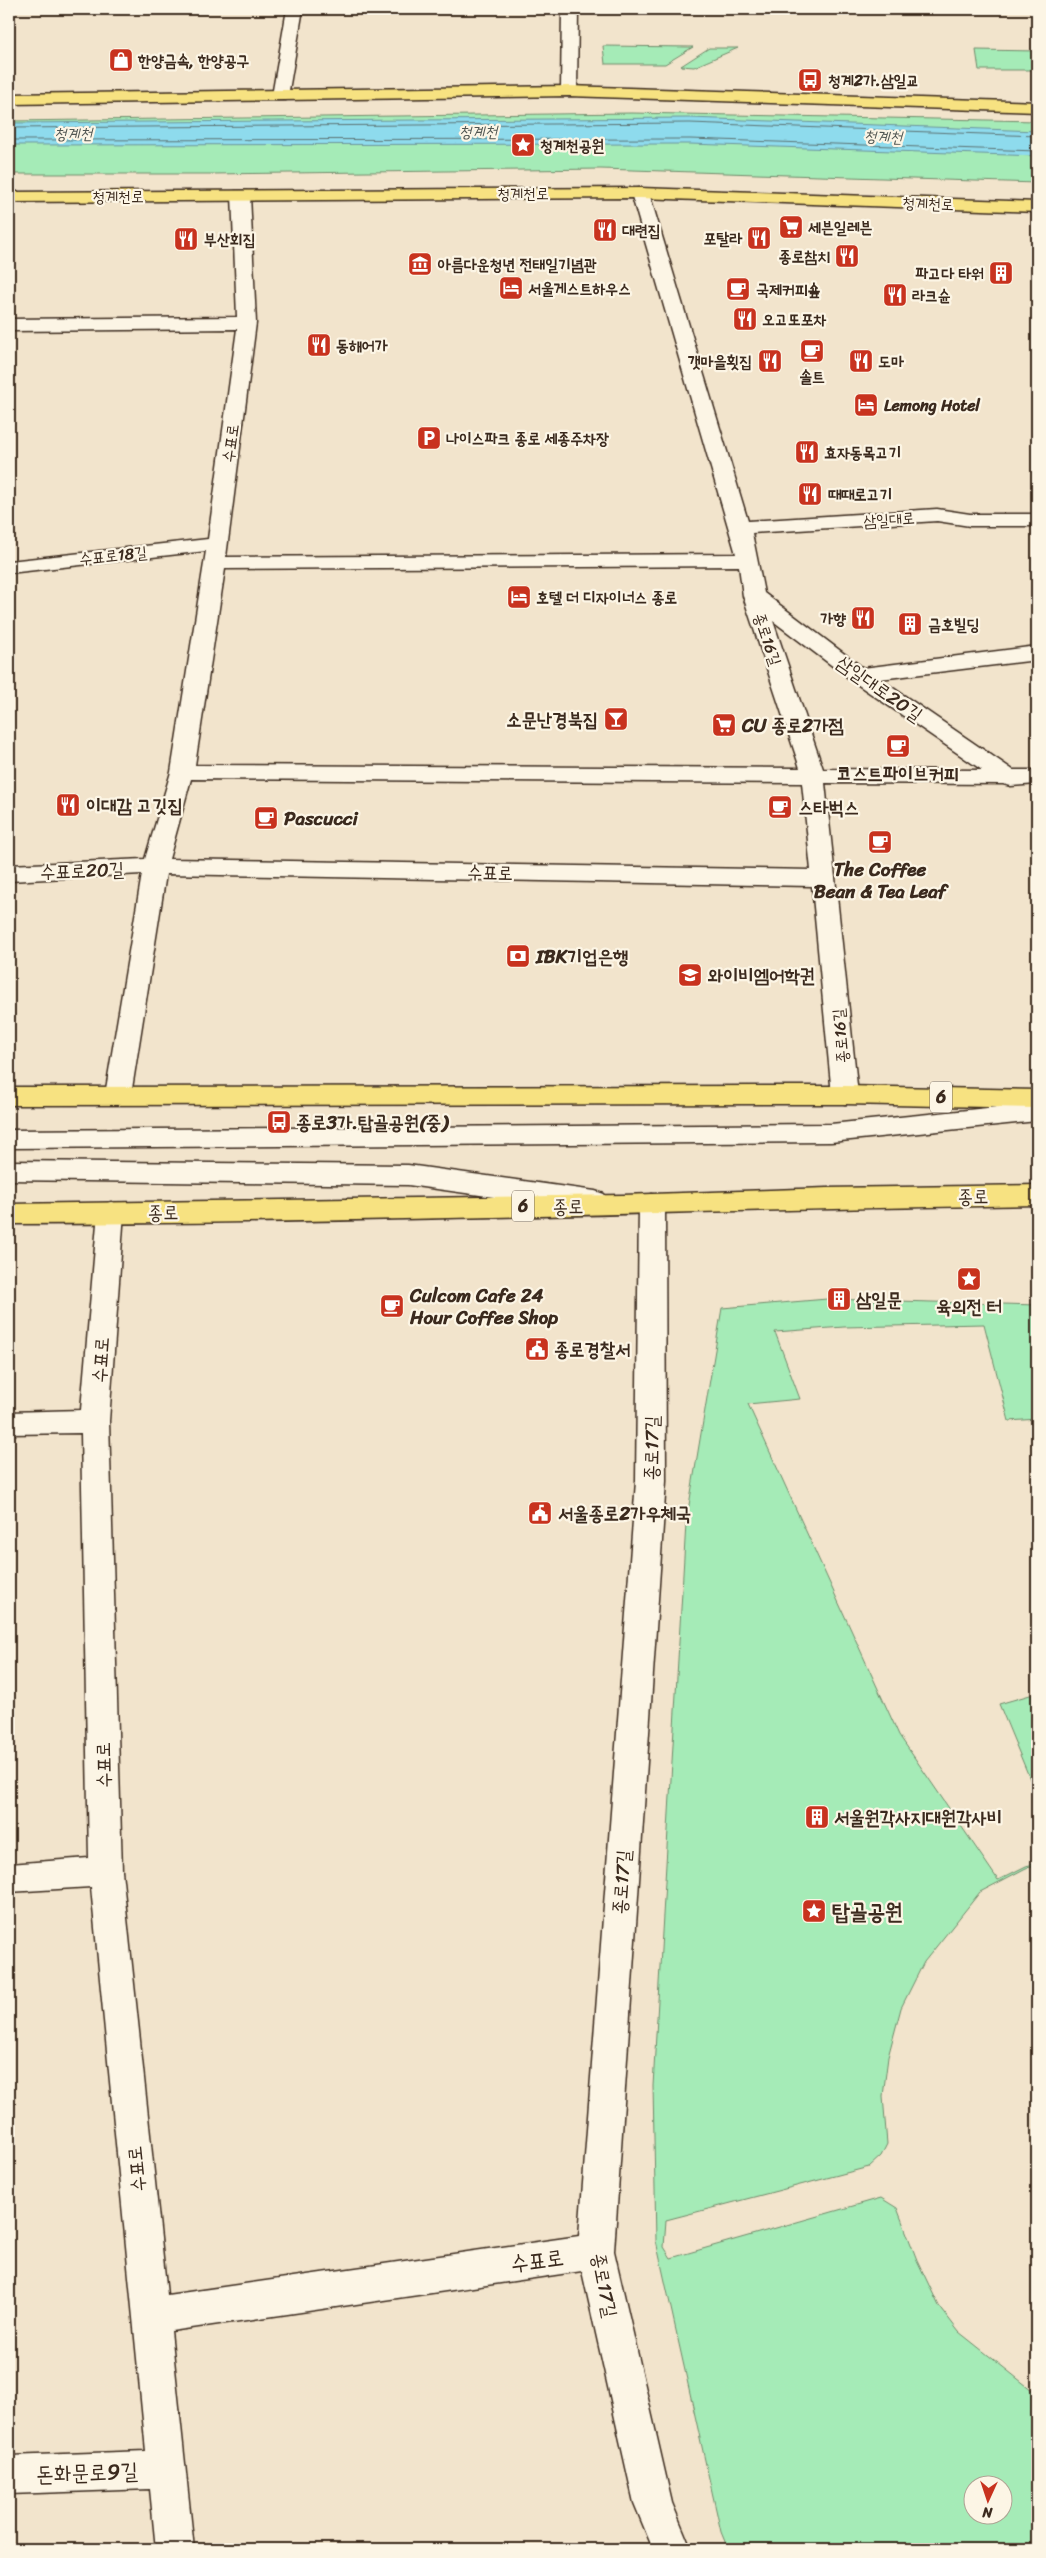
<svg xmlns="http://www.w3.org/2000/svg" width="1046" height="2558" viewBox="0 0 1046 2558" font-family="Sriracha,'Poor Story',sans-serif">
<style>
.green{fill:#a5ebb7;stroke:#708a6a;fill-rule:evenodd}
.water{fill:#8edbed;stroke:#6d949a}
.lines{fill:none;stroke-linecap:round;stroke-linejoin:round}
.shore{stroke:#5c7171;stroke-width:1}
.minor-casing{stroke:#3b2a1e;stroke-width:3}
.major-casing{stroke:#3b2a1e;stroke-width:3}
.minor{fill:#fcf5e5;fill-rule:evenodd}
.major{fill:#f7e281;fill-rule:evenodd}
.labels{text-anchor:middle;stroke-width:4.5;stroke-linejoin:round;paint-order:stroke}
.far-poi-label{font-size:16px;font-weight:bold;fill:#3b2a1e;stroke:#fcf5e5;text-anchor:start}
.far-water-label{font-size:16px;font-style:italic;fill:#505652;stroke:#fcf5e5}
.far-street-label{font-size:16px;fill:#3b2a1e;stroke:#fcf5e5}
.shield{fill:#fcf5e5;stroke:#75675a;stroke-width:1}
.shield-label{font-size:18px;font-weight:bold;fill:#3b2a1e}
.street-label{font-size:19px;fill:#3b2a1e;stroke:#fcf5e5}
.poi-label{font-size:19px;font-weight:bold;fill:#3b2a1e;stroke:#fcf5e5;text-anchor:start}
.near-poi-label{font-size:22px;font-weight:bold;fill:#3b2a1e;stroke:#fcf5e5;text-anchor:start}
.near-street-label{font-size:22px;fill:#3b2a1e;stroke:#fcf5e5}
</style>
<rect width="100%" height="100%" fill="#f2e4cc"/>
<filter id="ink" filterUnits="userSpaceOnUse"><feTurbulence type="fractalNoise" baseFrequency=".02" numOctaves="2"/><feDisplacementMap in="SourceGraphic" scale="10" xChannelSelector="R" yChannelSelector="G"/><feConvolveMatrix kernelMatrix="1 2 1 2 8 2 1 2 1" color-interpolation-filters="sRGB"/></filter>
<g filter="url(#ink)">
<path class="green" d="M603,46L693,47L665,64H605Z
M709,48H738L694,67L681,66Z
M976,50L1037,51V70H979Z
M632,113L1037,121V183L601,169L212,174H9V121Z
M827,1299L1037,1305V1419L1009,1421L984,1324L844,1327L775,1332L800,1399L748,1404L899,1735L998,1880L1026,1866L1037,1863V1866L1026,1868L980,1892L924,1962L901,2008L888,2057L883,2096L887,2144L881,2156L869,2167L666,2220L664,2247L671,2258L881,2198L897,2208L917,2260L939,2306L959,2332L1037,2394V2549H728L721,2532L656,2241L653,2086L686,1523L722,1308ZM974,2486H1004V2516H974Z
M1037,1693V1796L999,1704Z"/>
<path class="water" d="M690,118L1037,131V156L690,144L9,145V123Z"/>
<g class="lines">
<path class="shore" d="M9,128L690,123L1037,136
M9,140L690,139L1037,151"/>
<defs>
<path id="minor" d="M287,9H303L288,96L286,100H274L272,96Z
M562,9H578L577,91L575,95H563L561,91Z
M640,188L646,189L649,193L748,521L937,509L970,514H1037V526H970L937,521L752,533L764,593L863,668L1037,646V660L880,679L1013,770H1037V784L1011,786L1003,784L825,783L858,1095L854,1101L845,1104L836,1101L832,1095L812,886L166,874L131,1095L127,1101L118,1104L109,1101L105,1095L142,874L9,881V865L145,859L171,772L206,551L9,573V561L208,539L237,329L9,331V319L237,317L232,195L235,191H247L250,195L256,323L226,557L736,554L631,193L634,189ZM739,566L743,596L800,768L195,765L225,569ZM773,621L851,680L982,770L823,769ZM191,779L802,783L811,870L169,859Z
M1037,1103V1121L831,1142L9,1148V1130L831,1124Z
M9,1161L408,1165L595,1191L604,1194L608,1201L604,1208L595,1211L408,1185L9,1180Z
M652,1194L661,1197L665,1204L666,1481L614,2251L672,2503L691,2549H653L634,2503L582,2271L171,2331L194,2549H156L150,2489L9,2494V2456L146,2451L91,1887L9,1892V1864L89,1858L81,1433L9,1434V1412L81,1410L98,1212L101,1205L111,1202L121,1205L124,1212L109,1421L122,1871L167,2295L579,2236L636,1481L639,1204L643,1197Z"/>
<path id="major" d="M569,86L1037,102V112L569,96L9,104V94Z
M640,188L1037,202V212L640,198L9,202V192Z
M845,1086L1037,1090V1108L845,1104L9,1105V1087Z
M1037,1185V1205C694,1210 352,1224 9,1224V1204L623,1195L827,1188Z"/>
</defs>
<use href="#minor" class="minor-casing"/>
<use href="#major" class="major-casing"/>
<use href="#minor" class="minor"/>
<use href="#major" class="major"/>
</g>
</g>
<defs>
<symbol id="shop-square" viewBox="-11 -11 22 22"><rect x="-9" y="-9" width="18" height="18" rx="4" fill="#c8321e" stroke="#fcf5e5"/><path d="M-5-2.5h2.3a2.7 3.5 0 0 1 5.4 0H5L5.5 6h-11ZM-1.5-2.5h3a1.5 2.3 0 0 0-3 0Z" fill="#fff"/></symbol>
<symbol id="bus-square" viewBox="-11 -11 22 22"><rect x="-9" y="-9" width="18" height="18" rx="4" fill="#c8321e" stroke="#fcf5e5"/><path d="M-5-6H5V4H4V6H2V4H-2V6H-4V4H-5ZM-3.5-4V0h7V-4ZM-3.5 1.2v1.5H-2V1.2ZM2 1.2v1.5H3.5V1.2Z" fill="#fff"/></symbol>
<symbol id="sight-square" viewBox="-11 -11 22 22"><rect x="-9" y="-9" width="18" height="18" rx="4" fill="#c8321e" stroke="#fcf5e5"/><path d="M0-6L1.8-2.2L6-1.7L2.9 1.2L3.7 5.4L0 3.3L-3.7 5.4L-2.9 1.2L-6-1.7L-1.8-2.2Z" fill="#fff"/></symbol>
<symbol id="supermarket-square" viewBox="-11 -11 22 22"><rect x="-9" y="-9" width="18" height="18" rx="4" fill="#c8321e" stroke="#fcf5e5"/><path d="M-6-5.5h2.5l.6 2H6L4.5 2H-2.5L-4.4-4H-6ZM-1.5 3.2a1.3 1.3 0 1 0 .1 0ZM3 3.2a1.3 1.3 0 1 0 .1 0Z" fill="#fff"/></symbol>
<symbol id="restaurant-square" viewBox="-11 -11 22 22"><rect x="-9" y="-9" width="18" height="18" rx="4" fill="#c8321e" stroke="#fcf5e5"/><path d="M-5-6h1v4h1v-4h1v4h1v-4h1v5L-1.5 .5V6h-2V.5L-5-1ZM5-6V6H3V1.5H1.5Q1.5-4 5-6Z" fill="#fff"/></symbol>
<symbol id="museum-square" viewBox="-11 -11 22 22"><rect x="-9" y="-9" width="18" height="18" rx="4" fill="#c8321e" stroke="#fcf5e5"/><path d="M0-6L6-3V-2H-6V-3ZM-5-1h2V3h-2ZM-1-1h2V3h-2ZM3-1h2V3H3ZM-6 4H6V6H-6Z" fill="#fff"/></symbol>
<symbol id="building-square" viewBox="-11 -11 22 22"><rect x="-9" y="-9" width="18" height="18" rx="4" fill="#c8321e" stroke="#fcf5e5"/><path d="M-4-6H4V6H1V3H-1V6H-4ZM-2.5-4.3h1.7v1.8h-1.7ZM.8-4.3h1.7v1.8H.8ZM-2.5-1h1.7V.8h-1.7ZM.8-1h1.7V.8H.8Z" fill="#fff"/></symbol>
<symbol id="hotel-square" viewBox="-11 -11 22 22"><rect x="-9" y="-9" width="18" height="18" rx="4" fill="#c8321e" stroke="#fcf5e5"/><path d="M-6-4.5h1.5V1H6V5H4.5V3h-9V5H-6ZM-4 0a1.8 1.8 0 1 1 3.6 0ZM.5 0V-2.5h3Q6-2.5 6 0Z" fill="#fff"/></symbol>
<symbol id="cafe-square" viewBox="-11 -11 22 22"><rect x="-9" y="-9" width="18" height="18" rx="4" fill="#c8321e" stroke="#fcf5e5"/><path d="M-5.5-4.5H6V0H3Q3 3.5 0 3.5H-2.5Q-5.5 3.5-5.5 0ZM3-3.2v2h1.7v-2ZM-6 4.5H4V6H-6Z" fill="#fff"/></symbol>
<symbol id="parking-square" viewBox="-11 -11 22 22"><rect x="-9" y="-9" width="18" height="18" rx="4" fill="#c8321e" stroke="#fcf5e5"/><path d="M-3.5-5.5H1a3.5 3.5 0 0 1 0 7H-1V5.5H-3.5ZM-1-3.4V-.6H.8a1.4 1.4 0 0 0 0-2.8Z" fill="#fff"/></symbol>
<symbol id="bar-square" viewBox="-11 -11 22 22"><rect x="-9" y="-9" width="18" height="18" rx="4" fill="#c8321e" stroke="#fcf5e5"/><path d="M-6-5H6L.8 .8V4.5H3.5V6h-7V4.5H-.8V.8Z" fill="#fff"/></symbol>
<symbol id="bank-square" viewBox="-11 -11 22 22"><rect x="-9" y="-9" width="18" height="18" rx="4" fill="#c8321e" stroke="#fcf5e5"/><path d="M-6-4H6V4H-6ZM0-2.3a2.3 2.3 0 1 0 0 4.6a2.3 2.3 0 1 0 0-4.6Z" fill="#fff"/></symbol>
<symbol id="school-square" viewBox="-11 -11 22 22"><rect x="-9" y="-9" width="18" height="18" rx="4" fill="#c8321e" stroke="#fcf5e5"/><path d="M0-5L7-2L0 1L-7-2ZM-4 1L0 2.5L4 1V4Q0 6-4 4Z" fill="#fff"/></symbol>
<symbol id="civic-square" viewBox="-11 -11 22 22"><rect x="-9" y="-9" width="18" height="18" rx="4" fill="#c8321e" stroke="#fcf5e5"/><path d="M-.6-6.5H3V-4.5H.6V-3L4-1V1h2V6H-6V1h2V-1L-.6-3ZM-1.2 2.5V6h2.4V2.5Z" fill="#fff"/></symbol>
</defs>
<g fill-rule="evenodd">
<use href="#shop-square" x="107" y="46" width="28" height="28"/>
<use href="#bus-square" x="796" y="66" width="28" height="28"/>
<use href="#sight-square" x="509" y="131" width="28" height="28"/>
<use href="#supermarket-square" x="777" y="213" width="28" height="28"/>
<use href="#restaurant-square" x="591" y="216" width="28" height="28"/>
<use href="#restaurant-square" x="745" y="224" width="28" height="28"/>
<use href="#restaurant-square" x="172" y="225" width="28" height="28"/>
<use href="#restaurant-square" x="833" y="242" width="28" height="28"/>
<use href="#museum-square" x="406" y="250" width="28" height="28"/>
<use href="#building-square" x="987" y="259" width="28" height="28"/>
<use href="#hotel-square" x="497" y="274" width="28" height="28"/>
<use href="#cafe-square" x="724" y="275" width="28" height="28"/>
<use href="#restaurant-square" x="881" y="281" width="28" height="28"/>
<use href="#restaurant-square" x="731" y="305" width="28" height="28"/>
<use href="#restaurant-square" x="305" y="331" width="28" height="28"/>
<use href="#cafe-square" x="798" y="337" width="28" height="28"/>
<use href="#restaurant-square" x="756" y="347" width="28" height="28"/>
<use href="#restaurant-square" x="847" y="347" width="28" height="28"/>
<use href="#hotel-square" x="852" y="391" width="28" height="28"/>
<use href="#parking-square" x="415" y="424" width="28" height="28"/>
<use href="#restaurant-square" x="793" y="438" width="28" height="28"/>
<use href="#restaurant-square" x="796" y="480" width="28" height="28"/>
<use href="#hotel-square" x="505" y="583" width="28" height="28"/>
<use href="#restaurant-square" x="849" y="604" width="28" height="28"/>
<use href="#building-square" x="896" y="610" width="28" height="28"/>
<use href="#bar-square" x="602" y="705" width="28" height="28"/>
<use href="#supermarket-square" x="710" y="711" width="28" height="28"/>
<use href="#cafe-square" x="884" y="732" width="28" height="28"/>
<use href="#restaurant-square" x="54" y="791" width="28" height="28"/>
<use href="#cafe-square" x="766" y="793" width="28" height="28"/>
<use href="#cafe-square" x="252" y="804" width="28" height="28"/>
<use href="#cafe-square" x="866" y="828" width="28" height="28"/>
<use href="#bank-square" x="504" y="942" width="28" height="28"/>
<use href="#school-square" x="676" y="961" width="28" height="28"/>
<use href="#bus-square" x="265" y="1108" width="28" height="28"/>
<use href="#sight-square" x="955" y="1265" width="28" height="28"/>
<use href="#building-square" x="825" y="1285" width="28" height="28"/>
<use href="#cafe-square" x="378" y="1292" width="28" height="28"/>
<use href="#civic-square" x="523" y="1335" width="28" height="28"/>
<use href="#civic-square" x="526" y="1499" width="28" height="28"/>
<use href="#building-square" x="803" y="1803" width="28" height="28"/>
<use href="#sight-square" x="800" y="1897" width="28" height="28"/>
</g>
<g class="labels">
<g class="far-poi-label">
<text x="138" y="66">한양금속, 한양공구</text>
<text x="828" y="86">청계2가.삼일교</text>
<text x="540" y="151">청계천공원</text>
<text x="808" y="233">세븐일레븐</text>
<text x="622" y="236">대련집</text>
<text x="742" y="244" text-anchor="end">포탈라</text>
<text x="204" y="245">부산회집</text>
<text x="830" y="262" text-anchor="end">종로참치</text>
<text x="438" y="270">아름다운청년 전태일기념관</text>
<text x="984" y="279" text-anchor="end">파고다 타워</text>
<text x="528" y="294">서울게스트하우스</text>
<text x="756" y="295">국제커피숖</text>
<text x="912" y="301">라크슌</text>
<text x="762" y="325">오고또포차</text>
<text x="336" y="351">동해어가</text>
<text x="752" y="367" text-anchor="end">갯마을횟집</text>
<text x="878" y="367">도마</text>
<text x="812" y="382" text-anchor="middle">솔트</text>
<text x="884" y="411">Lemong Hotel</text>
<text x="446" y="444">나이스파크 종로 세종주차장</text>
<text x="824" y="458">효자동목고기</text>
<text x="828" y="500">때때로고기</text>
<text x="536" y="603">호텔 더 디자이너스 종로</text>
<text x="846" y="624" text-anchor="end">가향</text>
<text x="928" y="630">금호빌딩</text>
</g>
<g class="far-water-label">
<text x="478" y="137">청계천</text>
<text x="73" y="139">청계천</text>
<text transform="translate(883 136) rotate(2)" y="6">청계천</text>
</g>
<g class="far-street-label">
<text x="523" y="199">청계천로</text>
<text x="118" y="202">청계천로</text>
<text transform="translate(928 203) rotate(2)" y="6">청계천로</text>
<text transform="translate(230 443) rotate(-82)" y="6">수표로</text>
<text transform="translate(889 519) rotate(-4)" y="6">삼일대로</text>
<text transform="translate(113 555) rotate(-6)" y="6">수표로18길</text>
<text transform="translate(768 639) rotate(71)" y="6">종로16길</text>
<text transform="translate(840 1036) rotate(-95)" y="6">종로16길</text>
</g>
<g class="shield">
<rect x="930" y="1081.5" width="22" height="31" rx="4"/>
<rect x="512" y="1190.5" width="22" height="31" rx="4"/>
</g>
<g class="shield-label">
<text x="941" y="1103">6</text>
<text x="523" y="1212">6</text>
</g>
<g class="street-label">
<text transform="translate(880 688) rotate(35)" y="7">삼일대로20길</text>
<text transform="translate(82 870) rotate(-2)" y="7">수표로20길</text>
<text transform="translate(490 872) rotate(1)" y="7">수표로</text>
<text transform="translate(973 1196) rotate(-1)" y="7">종로</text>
<text transform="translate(568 1206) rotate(-1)" y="7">종로</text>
<text transform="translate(163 1212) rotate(-1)" y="7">종로</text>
<text transform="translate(100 1360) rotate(-86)" y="7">수표로</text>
<text transform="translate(651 1448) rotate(-89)" y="7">종로17길</text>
<text transform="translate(103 1765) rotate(-91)" y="7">수표로</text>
<text transform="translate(621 1882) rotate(-86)" y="7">종로17길</text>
<text transform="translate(136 2169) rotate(-96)" y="7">수표로</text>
<text transform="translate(605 2285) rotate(79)" y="7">종로17길</text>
</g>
<g class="poi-label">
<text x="598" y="726" text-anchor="end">소문난경북집</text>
<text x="742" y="732">CU 종로2가점</text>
<text x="898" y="780" text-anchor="middle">코스트파이브커피</text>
<text x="86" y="812">이대감 고깃집</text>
<text x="798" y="814">스타벅스</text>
<text x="284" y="825">Pascucci</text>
<text x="880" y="876" text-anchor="middle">The Coffee<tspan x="880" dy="22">Bean &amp; Tea Leaf</tspan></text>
<text x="536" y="963">IBK기업은행</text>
<text x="708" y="982">와이비엠어학권</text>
<text x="296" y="1129">종로3가.탑골공원(중)</text>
<text x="410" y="1302">Culcom Cafe 24<tspan x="410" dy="22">Hour Coffee Shop</tspan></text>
<text x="856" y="1306">삼일문</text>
<text x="969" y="1313" text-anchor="middle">육의전 터</text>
<text x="554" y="1356">종로경찰서</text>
<text x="558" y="1520">서울종로2가우체국</text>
<text x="834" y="1824">서울원각사지대원각사비</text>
</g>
<g class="near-poi-label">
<text x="832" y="1919">탑골공원</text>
</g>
<g class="near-street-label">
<text transform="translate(537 2260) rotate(-8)" y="8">수표로</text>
<text transform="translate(87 2472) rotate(-2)" y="8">돈화문로9길</text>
</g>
</g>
<rect width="1046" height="2558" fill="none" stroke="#fcf5e5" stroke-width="30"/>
<rect x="15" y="15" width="1016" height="2528" fill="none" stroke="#3b2a1e" stroke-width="2" filter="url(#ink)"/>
<g transform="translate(988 2500) rotate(183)"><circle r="24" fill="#fcf5e5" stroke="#afa495"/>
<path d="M0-4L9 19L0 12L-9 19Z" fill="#c8321e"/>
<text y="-8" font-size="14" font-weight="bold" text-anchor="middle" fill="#3b2a1e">N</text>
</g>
</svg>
